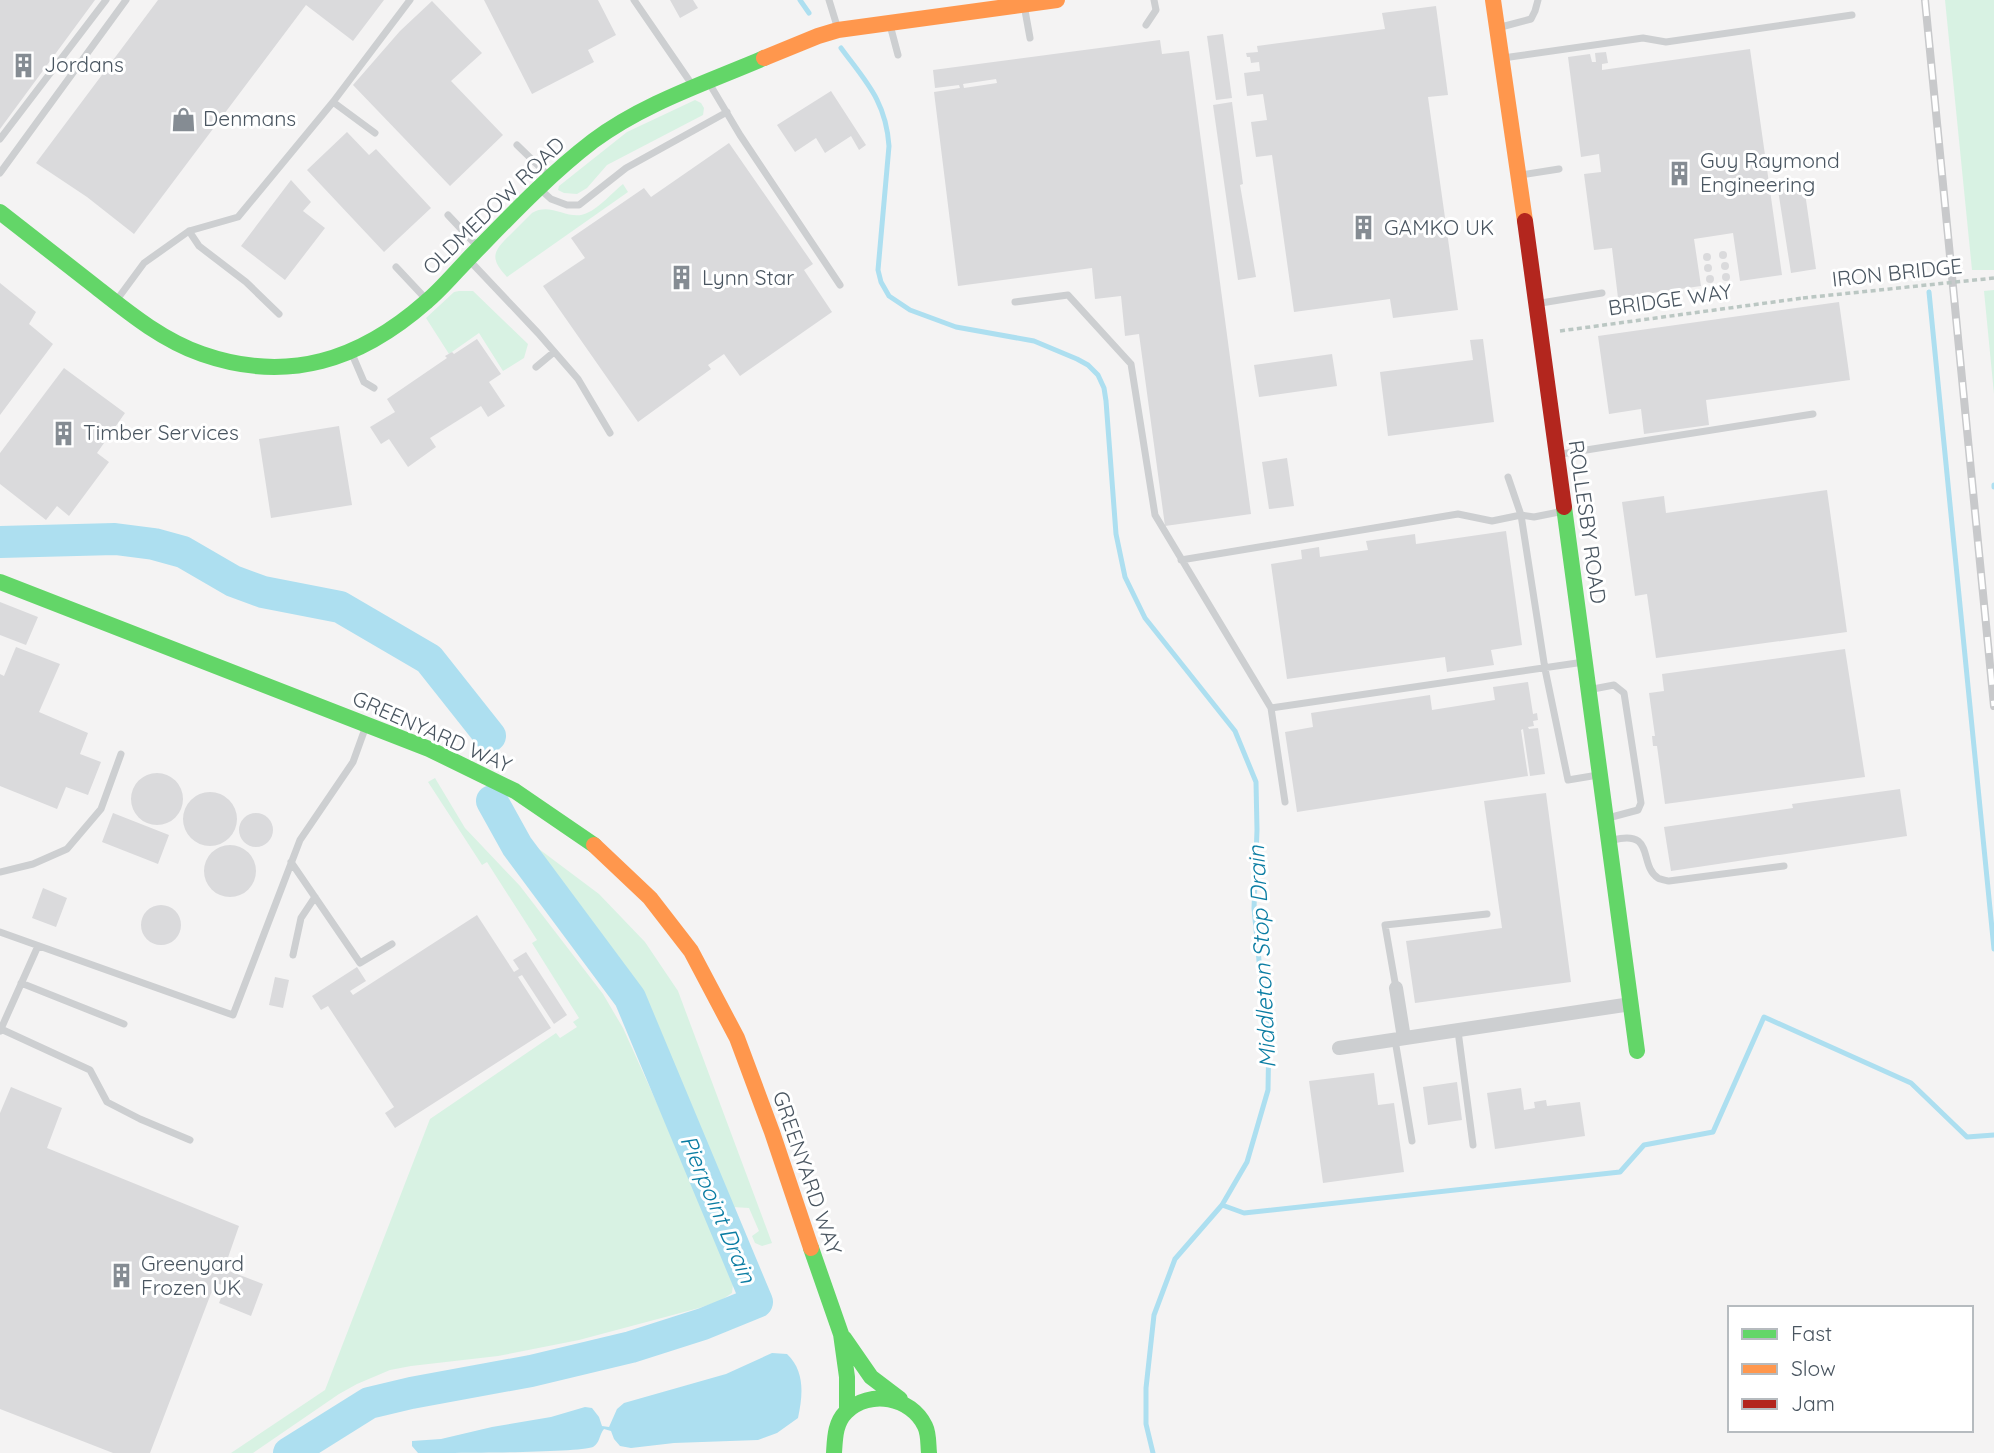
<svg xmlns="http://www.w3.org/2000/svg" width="1994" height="1453" viewBox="0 0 1994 1453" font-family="Quicksand,sans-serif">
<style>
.green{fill:#d8f2e3}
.water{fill:#addff0}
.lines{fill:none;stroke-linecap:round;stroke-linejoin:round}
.stream{stroke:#addff0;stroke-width:5}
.river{stroke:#addff0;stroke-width:32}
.building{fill:#dadadc;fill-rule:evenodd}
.path{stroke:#bbc7c3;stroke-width:3.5;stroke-dasharray:5 3.5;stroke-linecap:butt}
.lane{stroke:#cdcfd1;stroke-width:7}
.street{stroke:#cdcfd1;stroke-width:14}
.fast{stroke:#63d668;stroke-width:16}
.slow{stroke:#ff974d;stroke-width:16}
.jam{stroke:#b3261e;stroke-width:16}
.rail-casing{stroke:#c8c9cb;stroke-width:8}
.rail{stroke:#fff;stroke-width:5;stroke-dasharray:16;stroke-linecap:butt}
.path-bridge{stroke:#bbc7c3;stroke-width:3.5;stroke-dasharray:5 3.5;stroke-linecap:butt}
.labels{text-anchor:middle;stroke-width:6;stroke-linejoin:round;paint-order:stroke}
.poi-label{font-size:21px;fill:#495560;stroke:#fff;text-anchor:start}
.street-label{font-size:21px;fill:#495560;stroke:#fff}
.water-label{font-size:23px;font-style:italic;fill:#0b7da3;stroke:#fff}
</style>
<rect width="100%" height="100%" fill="#f4f3f3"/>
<path class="green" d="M1945,0H1994V270H1972Z
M695,100L701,103L704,108L703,115L607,165L587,188L577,194L564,193L558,190L559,186L627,132Z
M623,184L628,192L507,277C489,258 493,251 511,234C518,227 525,220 532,213C551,201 569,222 587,213C599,208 613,192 623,184Z
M1994,290V394L1984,291Z
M459,291H473L528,344L524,358L503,371L479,333L449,354L426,318L454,292Z
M435,778L465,828L520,886L603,994L623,1028L719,1241L733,1284L732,1293L720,1301L699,1308L579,1340L498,1356L411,1366L390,1370L357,1384L339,1394L253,1453H231L325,1390L430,1119L556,1033L560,1038L577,1027L573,1022L579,1018L532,943L537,940L487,862L482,865L428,782Z
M535,846L599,894L645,942L678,991L772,1243L762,1246L755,1243L752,1236L759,1231L749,1208L732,1207L701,1141L673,1066L656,1026L623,966L532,850Z"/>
<path class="water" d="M772,1353L787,1354C805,1371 803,1395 798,1418L777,1433L758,1440L674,1443L631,1448L620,1446L614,1439L611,1431L604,1429C599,1435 600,1443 593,1447C578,1453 445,1453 418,1453L412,1446V1441L441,1439L492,1427L551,1417L585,1407L592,1408L599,1417L602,1426L609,1427L617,1409L624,1403L726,1374Z"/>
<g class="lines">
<path class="stream" d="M800,0L809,13
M841,48C866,82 886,101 889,146L878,270L881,282L889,296L910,310L956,327L1034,341L1077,359L1088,365L1098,375L1104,388L1106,401L1116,534L1125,577L1145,618L1235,731L1256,782L1257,830L1254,908L1260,971L1269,1032L1268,1090L1247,1162L1222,1205L1175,1259L1154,1315L1146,1388V1424L1153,1453
M1929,292L1994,949
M1994,485V487
M1222,1205L1244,1213L1620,1172L1644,1145L1713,1132L1764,1017L1911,1083L1967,1137L1994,1135"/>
<path class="river" d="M0,542L115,539L154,544L183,552L233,581L263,592L340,607L429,659L490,736
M289,1453L369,1403L411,1393L531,1371L631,1347L703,1324L757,1302L630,998L517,846L492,801"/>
</g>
<path class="building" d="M0,0H95L0,129Z
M158,0H384L353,41L306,5L134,234L87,197L36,163Z
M484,0H598L616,35L588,50L594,62L532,94Z
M670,0H693L698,8L680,18Z
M432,1L482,53L451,81L503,135L450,186L353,85L400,31Z
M1436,6L1448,95L1428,97L1458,310L1393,318L1390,299L1294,312L1272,155L1256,157L1251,122L1267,120L1263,94L1247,96L1244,73L1260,71L1259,62L1251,63L1250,57H1247L1246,53L1258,52L1257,46L1385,29L1382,13Z
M1223,34L1232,98L1216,100L1207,36Z
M1160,40L1162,54L1189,51L1251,514L1165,526L1139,334L1125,336L1121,296L1095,299L1092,268L958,286L934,92L960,88L959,85L935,88L933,70ZM996,79L997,83L964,88L963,84Z
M1750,49L1782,275L1740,281L1733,233L1694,239L1701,286L1618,298L1612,248L1594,250L1584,174L1601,172L1599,154L1581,157L1568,57L1590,54L1592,62H1596L1595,53L1606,52L1608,63L1602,64V70Z
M831,91L866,145L859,150L851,136L825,153L816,138L795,152L777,125Z
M1232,102L1243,184L1240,185L1256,277L1238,280L1213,105Z
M347,132L369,155L376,149L431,208L384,252L307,170Z
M729,143L813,264L804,270L832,312L740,376L724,354L708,365L711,369L638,422L543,286L585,258L571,238L644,188L651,197Z
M291,180L311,202L303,211L325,228L285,280L241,246Z
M1804,186L1816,269L1791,273L1778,190Z
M1719 255a4 4 0 1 1 8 0a4 4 0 1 1-8 0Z
M1703 257a4 4 0 1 1 8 0a4 4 0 1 1-8 0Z
M1721 266a4 4 0 1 1 8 0a4 4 0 1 1-8 0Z
M1704 268a4 4 0 1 1 8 0a4 4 0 1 1-8 0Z
M1722 277a4 4 0 1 1 8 0a4 4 0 1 1-8 0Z
M1706 279a4 4 0 1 1 8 0a4 4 0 1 1-8 0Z
M0,283L36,312L29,324L53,344L0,415Z
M1839,302L1850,380L1706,400L1709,425L1644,434L1641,409L1609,414L1598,336Z
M477,339L501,374L489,382L505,406L488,417L481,406L430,438L436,447L408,467L389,439L381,444L370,427L395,412L387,399L447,358L445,356L452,352L454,354Z
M1483,339L1494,422L1388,436L1380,372L1473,360L1470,340Z
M1332,354L1337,386L1259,397L1254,365Z
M64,368L125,413L97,453L109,462L69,516L57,506L46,520L0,484V453Z
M339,426L352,505L271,518L259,439Z
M1287,458L1294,506L1269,509L1262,462Z
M1827,490L1847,632L1656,658L1647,594L1635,596L1622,502L1664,496L1666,513Z
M1506,531L1522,645L1491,650L1494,665L1447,672L1445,657L1287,679L1271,564L1302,559L1301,550L1319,547L1320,557L1368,550L1366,541L1415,534L1416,544Z
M0,602L38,617L26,645L0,635Z
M16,647L60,664L39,712L88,733L80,754L101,762L88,795L66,787L57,809L0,786V674L4,676Z
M1845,649L1865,777L1665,804L1657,746H1653L1652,736H1655L1649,693L1664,691L1662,674Z
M1528,682L1533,714L1537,713L1538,720L1533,721L1534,726L1528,727L1529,729L1538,728L1545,774L1530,776L1523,729L1521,730L1528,776L1297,812L1285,732L1313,727L1311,713L1430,695L1432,710L1495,700L1493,687Z
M131 799a26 26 0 1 1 52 0a26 26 0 1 1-52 0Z
M1900,789L1907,836L1671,871L1664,827L1793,808L1792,804Z
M183 819a27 27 0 1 1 54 0a27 27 0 1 1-54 0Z
M1546,793L1571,982L1415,1003L1406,941L1502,928L1484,801Z
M113,813L169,835L158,864L102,842Z
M239 830a17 17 0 1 1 34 0a17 17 0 1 1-34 0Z
M204 871a26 26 0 1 1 52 0a26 26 0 1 1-52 0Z
M43,888L67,898L56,927L32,918Z
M141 925a20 20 0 1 1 40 0a20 20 0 1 1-40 0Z
M477,915L514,972L519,969L513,960L526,952L567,1015L554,1024L522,975L518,977L551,1028L395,1128L385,1113L394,1107L328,1006L321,1010L312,996L357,967L366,981L350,991L353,995Z
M275,977L289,980L283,1008L269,1005Z
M1374,1073L1378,1105L1394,1103L1404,1172L1323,1183L1309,1081Z
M1457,1082L1462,1120L1428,1125L1423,1087Z
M11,1087L62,1108L47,1148L239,1226L224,1269L263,1284L251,1316L219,1303L226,1286L215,1283L150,1453H113L0,1409V1113Z
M1521,1088L1524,1110L1535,1108L1534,1102L1546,1100L1547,1106L1580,1102L1585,1136L1495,1149L1487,1093Z"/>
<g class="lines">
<path class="path" d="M1560,331L1803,298"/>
<path class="lane" d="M634,0L693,86
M829,0L837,26
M1024,5L1030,38
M890,25L898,55
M1146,25L1156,10L1154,0
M1501,27L1531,19L1535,11L1538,0
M1503,58L1643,38L1666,42L1852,15
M709,83L740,135L840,285
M333,102L375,133
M0,139L106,0
M517,145L549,176
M0,173L126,0
M1521,175L1559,169
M542,191L551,199L567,205H579L626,168L727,112
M448,215L479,248
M189,231L199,246L246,282L279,314
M469,260L538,333L578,379L610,433
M396,267L426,299
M116,301L144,263L189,231L238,217L333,102L410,0
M1015,302L1068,295L1131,364L1155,515L1271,708L1285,802
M1541,303L1602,293
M352,354L364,382L374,388
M536,367L554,352
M1561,454L1813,414
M1508,477L1521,515L1534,517L1564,511
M1181,560L1458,514L1492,521L1521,515L1545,669L1568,780L1598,775
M1593,689L1614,685L1624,693L1641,803L1638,810L1608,818
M1271,708L1584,662
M1613,840C1656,829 1638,865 1658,878C1659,879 1668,881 1669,881L1784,866
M291,862L360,963L392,944
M0,872L33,864L67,849L101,809L121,754
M0,932L233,1015L300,840L353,762L366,726
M293,955L301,918L315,897
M21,983L124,1024
M1396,988L1385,925L1487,914
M1,1029L90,1070L107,1102L140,1119L190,1140
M0,1031L38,946
M1458,1031L1473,1145
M1395,1040L1412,1141"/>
<path class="street" d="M1396,988L1404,1038
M1339,1048L1631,1004"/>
<path class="fast" d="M0,212C32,237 64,262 96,287C129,313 162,340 202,354C288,384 360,360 426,302C443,288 458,269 474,253C512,214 550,174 593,141C644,103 706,83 764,58
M1564,507L1637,1051
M0,582L429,749L515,791L594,845
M811,1248L841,1334L847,1377V1411
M844,1338L871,1377L900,1399
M834,1453C835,1438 835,1423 846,1412C870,1389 911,1397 925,1426C929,1434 928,1444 929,1453"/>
<path class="slow" d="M1493,0L1525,221
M764,58L818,36L838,30L1057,0
M594,845L650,898L691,951L737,1038L772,1132L811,1248"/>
<path class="jam" d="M1525,221L1564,507"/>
<defs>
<path id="rail" d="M1925,0L1994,706"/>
</defs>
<use href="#rail" class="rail-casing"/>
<use href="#rail" class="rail"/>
<path class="path-bridge" d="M1803,298L1994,278"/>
</g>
<defs>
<symbol id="building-bare" viewBox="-9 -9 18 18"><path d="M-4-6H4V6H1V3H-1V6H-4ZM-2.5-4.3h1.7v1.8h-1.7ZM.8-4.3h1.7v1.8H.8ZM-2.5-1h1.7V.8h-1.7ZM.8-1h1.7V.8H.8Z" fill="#858c93" stroke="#fff" stroke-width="2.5" paint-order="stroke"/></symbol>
<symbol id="shop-bare" viewBox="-9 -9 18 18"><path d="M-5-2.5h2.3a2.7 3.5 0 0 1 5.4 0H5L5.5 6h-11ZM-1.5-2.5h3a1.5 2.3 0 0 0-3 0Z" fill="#858c93" stroke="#fff" stroke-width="2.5" paint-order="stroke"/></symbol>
</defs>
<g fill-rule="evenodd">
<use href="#building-bare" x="6" y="48" width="35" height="35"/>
<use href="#shop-bare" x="166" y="102" width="35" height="35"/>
<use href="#building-bare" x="1662" y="156" width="35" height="35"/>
<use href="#building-bare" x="1346" y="210" width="35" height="35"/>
<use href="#building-bare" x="664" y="260" width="35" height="35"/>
<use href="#building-bare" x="46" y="416" width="35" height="35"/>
<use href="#building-bare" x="104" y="1258" width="35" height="35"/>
</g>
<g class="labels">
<g class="poi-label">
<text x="44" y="72">Jordans</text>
<text x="203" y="126">Denmans</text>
<text x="1700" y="168">Guy Raymond<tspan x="1700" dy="24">Engineering</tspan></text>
<text x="1384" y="235">GAMKO UK</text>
<text x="702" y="285">Lynn Star</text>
<text x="83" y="440">Timber Services</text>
<text x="141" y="1271">Greenyard<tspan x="141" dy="24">Frozen UK</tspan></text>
</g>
<g class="street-label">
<text transform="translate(494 206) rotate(-44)" y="7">OLDMEDOW ROAD</text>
<text transform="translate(1897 273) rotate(-6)" y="7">IRON BRIDGE</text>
<text transform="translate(1670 300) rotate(-8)" y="7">BRIDGE WAY</text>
<text transform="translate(1587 522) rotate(82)" y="7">ROLLESBY ROAD</text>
<text transform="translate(432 732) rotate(24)" y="7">GREENYARD WAY</text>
<text transform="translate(807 1173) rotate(71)" y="7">GREENYARD WAY</text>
</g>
<g class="water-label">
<text transform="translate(1262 957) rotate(-93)" y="8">Middleton Stop Drain</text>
<text transform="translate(718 1209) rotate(67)" y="8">Pierpoint Drain</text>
</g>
</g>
<rect x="1728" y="1306" width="245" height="126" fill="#ffffff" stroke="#b6bbbf" stroke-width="2"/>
<rect x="1742" y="1329" width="35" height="10" fill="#63d668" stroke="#b6bbbf" stroke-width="2"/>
<text x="1791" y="1341" font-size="21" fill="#495560">Fast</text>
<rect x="1742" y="1364" width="35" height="10" fill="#ff974d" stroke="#b6bbbf" stroke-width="2"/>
<text x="1791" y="1376" font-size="21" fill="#495560">Slow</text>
<rect x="1742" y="1399" width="35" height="10" fill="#b3261e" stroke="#b6bbbf" stroke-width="2"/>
<text x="1791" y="1411" font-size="21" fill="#495560">Jam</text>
</svg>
